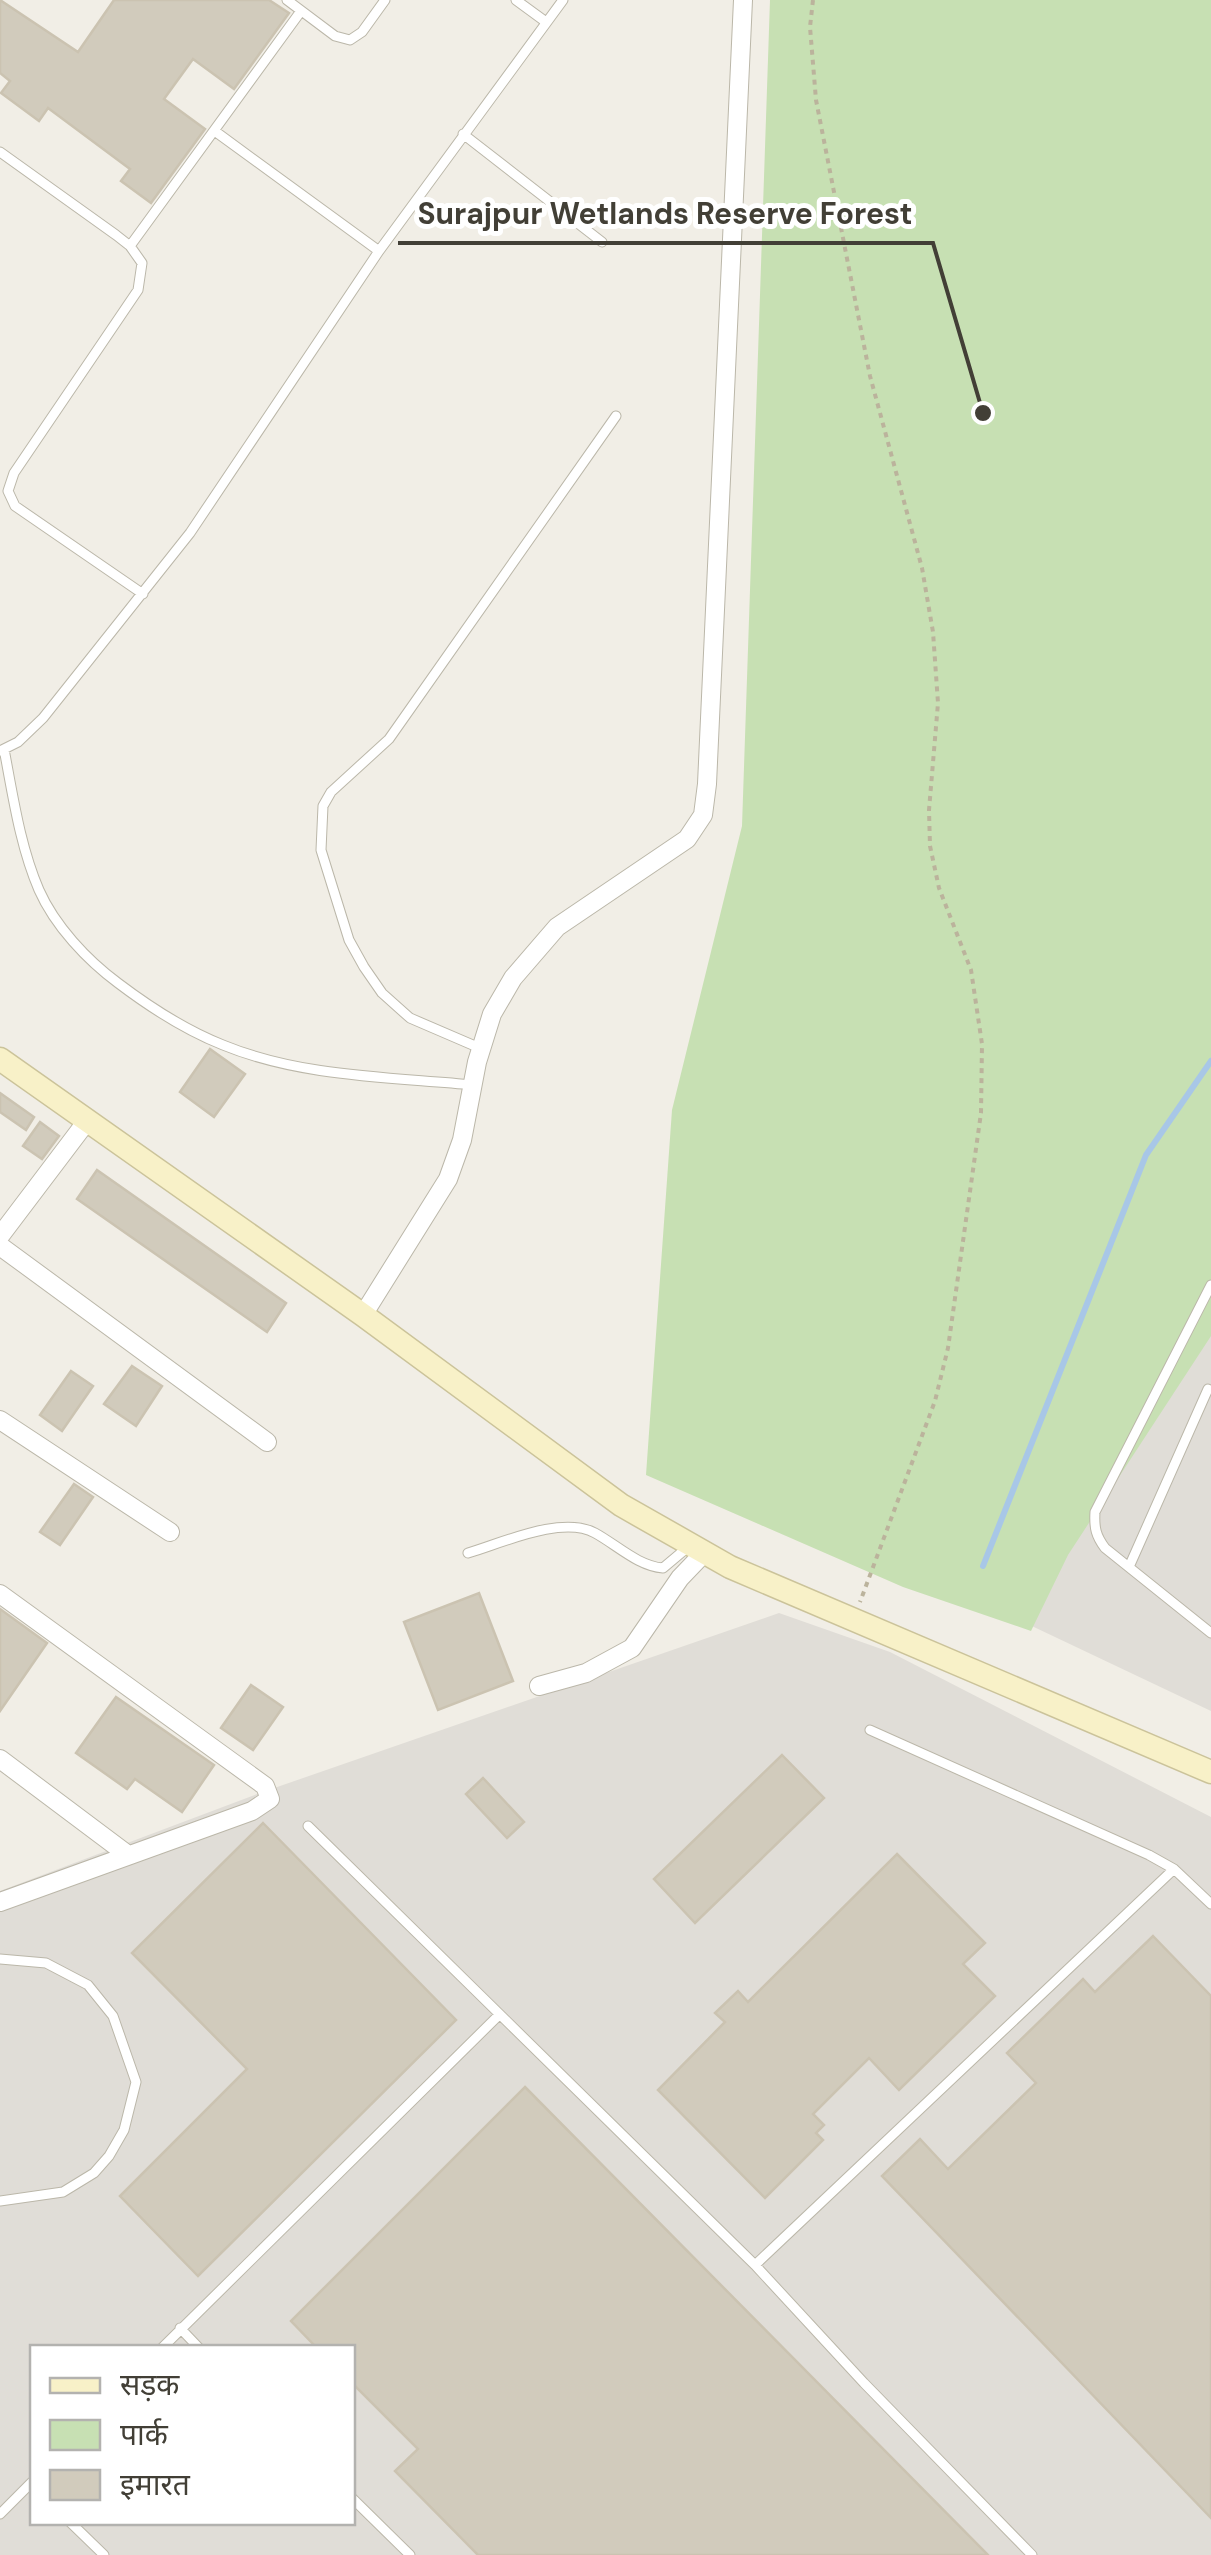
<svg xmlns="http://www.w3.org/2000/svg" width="1211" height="2555" viewBox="0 0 1211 2555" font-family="'DM Sans','Noto Sans Devanagari',sans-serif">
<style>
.industrial{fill:#e0ddd7;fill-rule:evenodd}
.green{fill:#c7e0b3}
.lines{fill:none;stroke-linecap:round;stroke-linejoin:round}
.stream{stroke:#a8c7e7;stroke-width:6}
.building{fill:#d1cbbc;stroke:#cbc3b1;stroke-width:2.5}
.lane-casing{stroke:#bbb7a9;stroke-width:11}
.street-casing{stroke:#bbb7a9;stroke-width:20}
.secondary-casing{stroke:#cbc39a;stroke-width:25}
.path{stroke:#bbb39c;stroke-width:4;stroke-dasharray:5 5;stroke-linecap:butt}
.lane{stroke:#fff;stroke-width:9}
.street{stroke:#fff;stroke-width:18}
.secondary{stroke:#f8f1c8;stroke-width:22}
.leader{fill:none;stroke:#423f36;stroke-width:4}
.callout-dot{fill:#423f36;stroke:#fff;stroke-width:4}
.callout-label{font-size:30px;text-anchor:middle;font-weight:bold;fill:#423f36;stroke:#fff;stroke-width:10;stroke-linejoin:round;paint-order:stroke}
</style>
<rect width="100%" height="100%" fill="#f1eee6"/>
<path class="industrial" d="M1211,1173V1711L1000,1611Z
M779,1613L890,1652L1211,1817V2555H0V1891L257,1794ZM32,2348H352V2522H32Z"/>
<path class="green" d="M770,0H1211V1336L1068,1555L1031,1631L903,1587L646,1475L672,1110L742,826Z"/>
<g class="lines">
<path class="stream" d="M983,1566L1146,1155L1211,1061"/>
</g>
<path class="building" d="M0,0L78,52L114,0H269L289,13L234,89L193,59L164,99L205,129L151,203L121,181L130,169L48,108L39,121L1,93L10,81L0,73Z
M210,1049L245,1074L214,1117L180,1092Z
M0,1093L34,1117L26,1130L0,1112Z
M40,1122L59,1136L42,1159L23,1146Z
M97,1170L286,1303L267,1332L77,1199Z
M132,1366L162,1386L136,1426L104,1404Z
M71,1371L93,1386L62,1431L40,1415Z
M74,1484L93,1497L60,1545L40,1532Z
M479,1593L513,1681L438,1710L404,1622Z
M0,1609L47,1643L0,1711Z
M251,1685L283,1707L253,1750L221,1728Z
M116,1697L214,1765L182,1812L135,1779L127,1789L76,1753Z
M782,1755L824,1798L695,1923L654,1879Z
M483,1778L524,1822L507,1838L466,1794Z
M263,1823L456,2020L198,2276L120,2196L247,2069L132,1953Z
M897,1854L985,1943L963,1964L995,1996L899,2090L869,2058L813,2114L824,2125L816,2133L823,2140L765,2198L658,2090L725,2022L715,2013L738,1991L748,2002Z
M1153,1936L1211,1996V2518L882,2176L920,2139L948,2169L1036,2083L1007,2053L1083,1979L1095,1992Z
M525,2087L988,2555H478L395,2471L418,2449L352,2383V2348H317L291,2321Z"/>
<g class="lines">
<defs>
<path id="lane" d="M287,0L335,36L350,40L362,32L385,0
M516,0L546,22
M216,132L379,251
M463,134L602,242
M0,152L116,235L130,246L142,263L138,290L14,473L8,491L15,506L143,594
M130,246L301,11
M4,749C13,796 20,846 39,890C55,926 87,960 118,983C151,1008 185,1030 223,1045C301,1077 390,1077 473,1085
M0,751L18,742L43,718L190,533L379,251L563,0
M482,1049L410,1018L382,993L364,967L349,940L321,850L323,806L331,792L389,739L616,416
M1211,1285L1095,1512C1094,1528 1096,1536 1105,1548L1211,1633
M468,1553C502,1543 562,1515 595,1533C617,1545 638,1566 663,1568L688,1547
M1129,1567L1208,1389
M870,1730L1149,1855L1174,1869L1211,1904
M308,1826L755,2265L864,2383L1032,2555
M0,1959L46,1963L88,1985L113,2016L136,2082L124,2130L109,2156L94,2173L63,2192L0,2201
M755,2265L1174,1869
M180,2328L199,2348
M162,2348L499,2015
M352,2498L410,2555
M0,2514L32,2482
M70,2522L104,2555"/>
<path id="street" d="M0,1236L87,1121
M0,1246L267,1442
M363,1315L448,1179L462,1140L477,1062L492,1014L513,978L557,927L687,839L703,815L707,784L743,0
M0,1420L170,1532
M0,1594L265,1786L270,1799L252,1811L0,1902
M539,1686L586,1673L632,1648L680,1578L704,1553
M0,1759L128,1855"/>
<path id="secondary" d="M0,1059L363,1315L621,1505L730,1567L1211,1772"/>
</defs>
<use href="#lane" class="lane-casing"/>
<use href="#street" class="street-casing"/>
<use href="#secondary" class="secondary-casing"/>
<path class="path" d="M813,0L810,27L816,100L870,376L922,568L933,632L938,703L929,810L930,846L939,888L971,970L982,1044L981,1113L948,1348L935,1401L860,1602"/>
<use href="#lane" class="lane"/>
<use href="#street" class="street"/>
<use href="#secondary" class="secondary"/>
</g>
<path class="leader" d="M983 413L933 243H398"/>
<circle class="callout-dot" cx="983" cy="413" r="10"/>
<g class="callout-label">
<text x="665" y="224">Surajpur Wetlands Reserve Forest</text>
</g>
<rect x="30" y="2345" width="325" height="180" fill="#ffffff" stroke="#b3b2af" stroke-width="2.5"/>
<rect x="50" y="2378" width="50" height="15" fill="#f8f1c8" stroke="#b3b2af" stroke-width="2.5"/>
<text x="120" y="2395" font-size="30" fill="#423f36">सड़क</text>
<rect x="50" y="2420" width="50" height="30" fill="#c7e0b3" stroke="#b3b2af" stroke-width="2.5"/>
<text x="120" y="2445" font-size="30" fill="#423f36">पार्क</text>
<rect x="50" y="2470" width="50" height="30" fill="#d1cbbc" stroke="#b3b2af" stroke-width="2.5"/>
<text x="120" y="2495" font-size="30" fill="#423f36">इमारत</text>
</svg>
